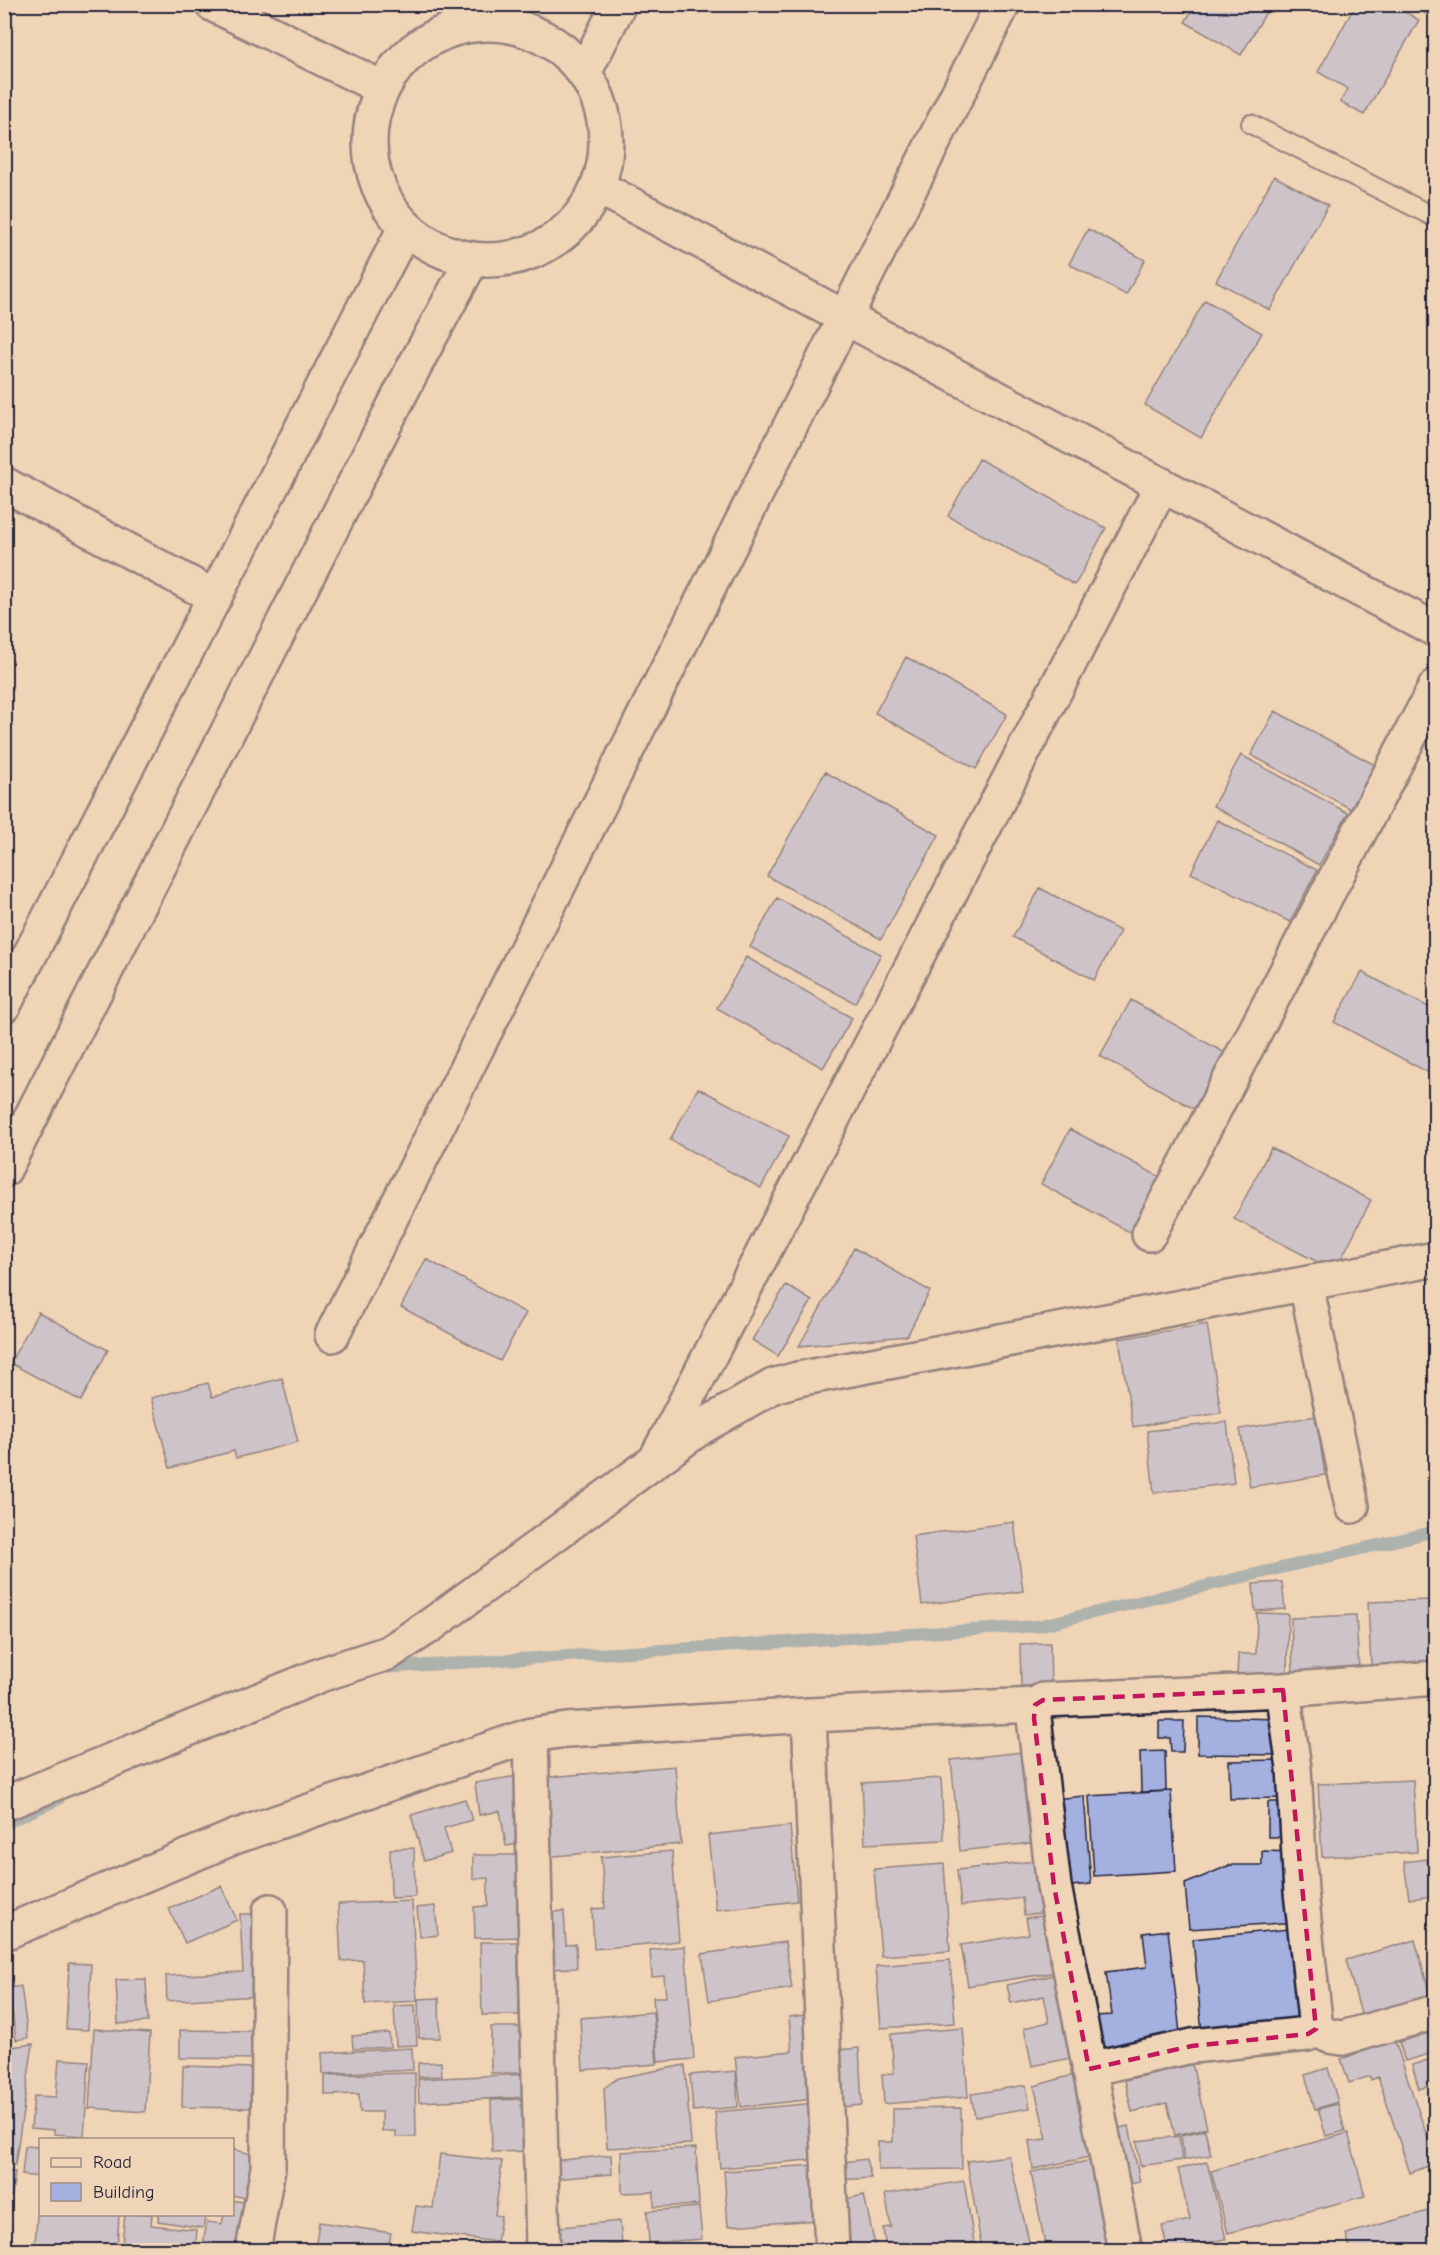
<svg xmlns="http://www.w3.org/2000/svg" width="1440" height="2255" viewBox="0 0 1440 2255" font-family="'Comic Neue',sans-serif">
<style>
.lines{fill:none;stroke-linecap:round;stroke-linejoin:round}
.stream{stroke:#5c8a9f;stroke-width:12}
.building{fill:#a4b0e0;stroke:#22223b;stroke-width:1.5}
.service-casing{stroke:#22223b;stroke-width:22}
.minor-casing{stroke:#22223b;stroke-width:38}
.tertiary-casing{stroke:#22223b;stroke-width:38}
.service{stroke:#f0d4b7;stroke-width:18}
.minor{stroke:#f0d4b7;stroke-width:33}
.tertiary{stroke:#f0d4b7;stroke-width:33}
.marked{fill:none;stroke:#c2185b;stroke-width:4.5;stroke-dasharray:12 8;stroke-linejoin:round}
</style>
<rect width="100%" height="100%" fill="#f0d4b7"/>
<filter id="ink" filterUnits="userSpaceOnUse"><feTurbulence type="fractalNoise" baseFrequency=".0167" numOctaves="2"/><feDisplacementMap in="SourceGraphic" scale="12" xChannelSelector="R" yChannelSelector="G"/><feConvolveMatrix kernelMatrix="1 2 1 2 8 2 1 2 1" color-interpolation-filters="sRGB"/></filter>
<g filter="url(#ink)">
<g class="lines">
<path class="stream" d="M381,1668L1038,1626L1436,1531
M4,1824L59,1799"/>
</g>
<path class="building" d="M1196,4H1271L1241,55L1185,22Z
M1356,4H1392L1419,20L1364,115L1340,102L1348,89L1318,72Z
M1426,4H1436V20L1422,12Z
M1274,176L1328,205L1270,310L1216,281Z
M1088,229L1145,260L1126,295L1069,264Z
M1205,300L1262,333L1201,438L1145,405Z
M979,459L1106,528L1075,585L948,516Z
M906,657L1007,714L976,769L875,713Z
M1275,711L1375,765L1351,809L1251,755Z
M1241,755L1348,813L1319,865L1213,806Z
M825,772L939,835L881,939L767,876Z
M1217,820L1317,870L1290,922L1191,873Z
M1040,888L1120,931L1094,980L1013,937Z
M777,898L881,954L855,1003L750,947Z
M746,957L852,1018L823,1068L717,1008Z
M1362,972L1436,1011V1061L1429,1073L1334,1022Z
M1131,1000L1225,1053L1194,1109L1100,1056Z
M698,1088L789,1136L761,1188L670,1140Z
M1070,1129L1162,1178L1133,1234L1041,1184Z
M1271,1148L1371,1200L1335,1271L1234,1219Z
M854,1248L930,1291L907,1336L799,1346Z
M426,1259L526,1313L500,1361L401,1307Z
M786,1285L812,1301L778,1356L752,1340Z
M38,1312L108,1350L81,1401L10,1363Z
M1207,1324L1221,1413L1133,1427L1119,1339Z
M1436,1333V1374L1429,1334Z
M282,1378L298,1442L236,1458L234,1451L170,1468L151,1398L208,1383L212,1397Z
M1316,1416L1325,1475L1250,1487L1240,1429Z
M1227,1422L1234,1483L1154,1493L1147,1431Z
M1014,1522L1023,1591L922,1605L913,1536Z
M1431,1581H1436V1629Z
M1282,1582L1285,1609L1255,1611L1253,1584Z
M1430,1600L1432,1664L1371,1666L1368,1602Z
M1257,1613L1288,1614L1287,1679H1237L1238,1654H1256Z
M1356,1615L1359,1670L1293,1674L1291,1618Z
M1050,1643L1051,1685L1021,1686L1020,1644Z
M1431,1703H1436V1740H1432Z
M1198,1717L1283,1719L1282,1755L1198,1754Z
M1159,1721H1184L1183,1752H1171L1170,1738H1159Z
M1031,1751L1041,1842L960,1851L951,1760Z
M1165,1751L1166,1791L1141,1792L1140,1752Z
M1284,1760L1285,1798L1230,1799L1229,1761Z
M675,1766L681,1844L545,1857L538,1778Z
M517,1776L527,1843L506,1846L500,1811L479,1815L475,1783Z
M941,1778L944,1840L865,1844L862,1783Z
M1413,1780L1417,1852L1322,1857L1318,1784Z
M1171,1791L1176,1871L1094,1876L1089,1796Z
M1084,1796L1091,1884L1062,1887L1054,1799Z
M465,1799L472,1820L444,1828L451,1853L424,1861L411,1815Z
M1268,1802H1288V1837H1268Z
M1430,1802H1436V1891H1433Z
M790,1826L797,1901L716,1910L708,1835Z
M414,1848L415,1897L391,1898L390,1849Z
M672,1851L679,1941L594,1949L592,1909L605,1908L601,1857Z
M1262,1851L1296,1852L1298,1922L1189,1929L1185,1884L1230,1865H1262Z
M473,1855H524L525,1937L475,1938L474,1907L488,1906V1878L473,1879Z
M1427,1859L1432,1896L1409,1899L1404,1862Z
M1043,1860L1049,1912L1024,1915L1022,1898L961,1906L957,1870Z
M944,1864L950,1951L881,1956L874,1869Z
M221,1886L237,1920L185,1943L169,1909Z
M412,1901L417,2001L365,2004L363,1960L341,1961L338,1904Z
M435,1906L438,1935L420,1937L417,1908Z
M564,1911L566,1945L576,1944L577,1968L546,1969L543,1913Z
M240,1914H256L260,1996L167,2001L166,1976L243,1972Z
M1049,1915L1058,1972L968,1986L961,1945L1029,1934L1026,1918Z
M1298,1928L1308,2021L1202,2033L1193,1939Z
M1168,1930L1181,2041L1099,2051L1095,2016L1112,2015L1106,1972L1147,1967L1143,1933Z
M1415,1940L1431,1998L1362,2017L1346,1960Z
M480,1942H518L519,2015H482Z
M785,1942L792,1988L709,2001L702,1954Z
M685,1946L694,2059L658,2062L653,1997H666L664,1976L652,1977L650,1950Z
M950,1960L955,2023L881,2028L876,1966Z
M69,1963L91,1964L88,2030L66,2029Z
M1059,1974L1076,2057L1032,2066L1024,2028L1049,2022L1044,1996L1011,2003L1007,1985Z
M146,1979L148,2022L118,2024L116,1980Z
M21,1986L28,2038L16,2040L9,1988Z
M439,1998L440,2038H419L418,1999Z
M4,2003L11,2042L4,2043Z
M415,2005L417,2045L396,2046L394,2006Z
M653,2012L657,2064L583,2070L580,2018Z
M814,2014L823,2098L741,2107L735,2057L792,2051L789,2017Z
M491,2027H529L530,2073H491Z
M963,2028L968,2097L884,2104L882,2074L894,2073L891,2034Z
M94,2029L150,2033L145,2112L89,2108Z
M180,2030L254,2031V2059L180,2058Z
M1436,2031V2052L1405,2061L1399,2042Z
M389,2033L390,2047L353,2049L352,2036Z
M1395,2041L1436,2163L1410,2173L1378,2077L1371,2080L1370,2076L1349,2083L1341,2059Z
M33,2044L15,2165L4,2164V2048Z
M412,2048L413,2070L323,2074L322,2053Z
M859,2048L862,2105L831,2108L827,2051Z
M1434,2058L1436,2084L1419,2089L1412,2065Z
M59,2059L89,2061L84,2136L54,2134V2130L31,2128L34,2096L56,2097Z
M441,2062L442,2076L418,2077V2063Z
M1192,2064L1207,2128L1175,2135L1167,2103L1132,2112L1125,2080Z
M685,2065L691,2144L607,2148L604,2088L618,2078Z
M183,2066L253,2068L252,2108L182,2107Z
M1328,2068L1338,2102L1315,2109L1305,2075Z
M736,2071L738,2107L693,2111L690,2075Z
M415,2073L416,2137H396V2131H382V2112H360L359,2094L325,2095V2075Z
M1080,2073L1094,2156L1033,2169L1029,2141L1047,2139L1034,2086Z
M531,2074V2097L419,2102L418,2079Z
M1026,2085L1030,2108L975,2117L971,2094Z
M531,2099L532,2151L492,2152L491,2100Z
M815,2103L820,2159L720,2168L715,2112Z
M1338,2104L1345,2131L1326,2136L1318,2109Z
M961,2108L962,2169L878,2170V2142H893V2109Z
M1129,2126L1140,2182L1120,2186L1109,2130Z
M1205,2130L1211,2155L1184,2160L1181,2135Z
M1348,2133L1365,2196L1228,2233L1211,2171Z
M1179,2136L1182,2160L1140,2166L1137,2141Z
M25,2146L40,2147V2177L22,2175Z
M696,2148L699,2205L654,2207V2192L622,2193L621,2152Z
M232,2149L262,2157L251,2199L232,2195Z
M440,2154L502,2161L495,2215L501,2216L497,2242L412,2231L416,2206L433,2208Z
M611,2155L612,2174L553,2179L552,2161Z
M1009,2156L1031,2250H982L967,2161Z
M866,2159L871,2178L838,2180L837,2163Z
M1094,2160L1112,2250H1046L1031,2172Z
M1207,2162L1226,2239L1168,2250L1162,2226L1190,2220L1178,2169Z
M815,2165L819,2220L728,2226L724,2171Z
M4,2171L15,2172L12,2196L4,2195Z
M964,2181L974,2242L920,2250H895L893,2242L885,2243L883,2228L891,2227L885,2194Z
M39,2189L40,2214H119L117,2250L35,2245Z
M864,2195L876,2250H852L841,2200Z
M232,2200L248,2203L239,2250H202L207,2222L222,2224L224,2214H232Z
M699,2207L702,2239L649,2243L647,2211Z
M1428,2211L1436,2241V2250H1351L1346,2234Z
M125,2214H152L151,2225L197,2230L195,2250L122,2244Z
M159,2214H206L203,2228L158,2221Z
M620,2221L622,2244L553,2250L551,2228Z
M319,2222L391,2233L388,2250H315Z
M976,2243L978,2250H944Z
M701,2244V2250H622V2249Z
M491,2249H536V2250H491Z"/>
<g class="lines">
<defs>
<path id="service" d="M1251,124L1436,218"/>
<path id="minor" d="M4,484L215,597
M1149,1234L1436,686
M1306,1284L1352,1506
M332,1335L1003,4
M658,1455L1162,485
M1283,1690L1294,1768L1301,1892L1316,2029L1329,2036L1342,2038L1436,2012
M1035,1705L1034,1718L1054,1886L1125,2250
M809,1715L832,2250
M531,1735L543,2250
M4,1804L323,1674L388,1653L431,1625L700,1428L773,1386L798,1379L1436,1259
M4,1933L237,1836L531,1735L567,1730L809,1715L1035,1705L1043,1700L1283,1690L1436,1678
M1089,2069L1192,2046L1308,2034L1316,2029
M253,2250L268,2168L270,1911"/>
<path id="tertiary" d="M212,4L382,88
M370 142a118 118 0 1 1 236 0a118 118 0 1 1-236 0Z
M585,71L619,4
M598,187L1436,630
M4,1005L405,228
M4,1170L415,365L472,260"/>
</defs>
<use href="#service" class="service-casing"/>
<use href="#minor" class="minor-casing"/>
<use href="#tertiary" class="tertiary-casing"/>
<use href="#service" class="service"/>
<use href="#minor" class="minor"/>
<use href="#tertiary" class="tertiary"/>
</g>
</g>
<path d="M0 0H1440V2255H0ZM1283,1690L1316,2029L1308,2034L1192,2046L1089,2069L1054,1886L1034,1718L1035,1705L1043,1700Z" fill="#f0d4b7" fill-opacity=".55" fill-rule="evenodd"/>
<path class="marked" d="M1283,1690L1316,2029L1308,2034L1192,2046L1089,2069L1054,1886L1034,1718L1035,1705L1043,1700Z"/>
<rect width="1440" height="2255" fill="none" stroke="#f0d4b7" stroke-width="24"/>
<rect x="12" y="12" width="1416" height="2231" fill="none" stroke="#22223b" stroke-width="2" filter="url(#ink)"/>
<rect x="39" y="2138" width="195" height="78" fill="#f0d4b7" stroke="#9e8d85" stroke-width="1.5"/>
<rect x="51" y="2158" width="30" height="9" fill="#f0d4b7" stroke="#9e8d85" stroke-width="1.5"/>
<text x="93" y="2168" font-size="18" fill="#22223b">Road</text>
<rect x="51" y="2183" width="30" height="18" fill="#a4b0e0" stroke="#9e8d85" stroke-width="1.5"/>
<text x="93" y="2198" font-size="18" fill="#22223b">Building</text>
</svg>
